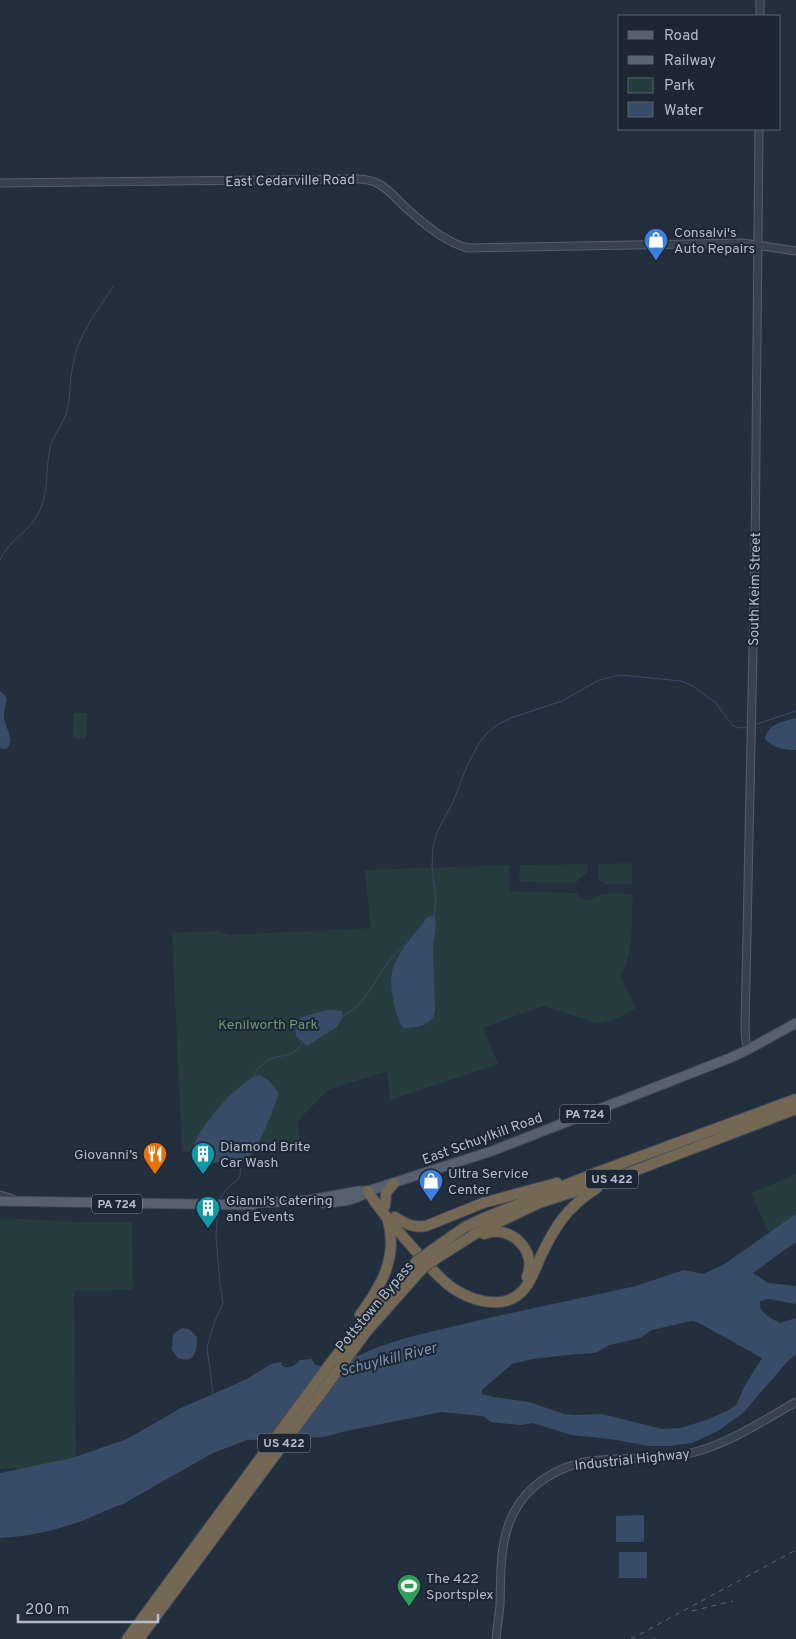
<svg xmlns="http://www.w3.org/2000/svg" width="796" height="1639" viewBox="0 0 796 1639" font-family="Overpass,sans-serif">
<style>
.green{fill:#263c3f}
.water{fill:#394c67;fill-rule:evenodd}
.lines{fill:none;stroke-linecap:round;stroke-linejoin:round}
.stream{stroke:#394c67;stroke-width:1}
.minor-casing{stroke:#565f6c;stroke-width:9}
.major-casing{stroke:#414a57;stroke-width:11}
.highway-casing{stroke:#434c59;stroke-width:12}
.minor{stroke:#38414e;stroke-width:7}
.major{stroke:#56606e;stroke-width:9}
.highway{stroke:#746855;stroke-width:10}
.rail{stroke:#5a6575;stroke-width:1;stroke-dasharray:5 5;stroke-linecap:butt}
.highway-bridge-casing{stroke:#434c59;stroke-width:12;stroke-linecap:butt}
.highway-bridge{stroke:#746855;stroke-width:10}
.labels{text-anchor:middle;stroke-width:4;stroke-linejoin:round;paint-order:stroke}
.shield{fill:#1d2633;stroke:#878f9c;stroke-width:1}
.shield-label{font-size:12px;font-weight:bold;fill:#b4bcc9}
.street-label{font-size:14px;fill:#b4bcc9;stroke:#1d2633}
.poi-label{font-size:14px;fill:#b4bcc9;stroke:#1d2633;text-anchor:start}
.park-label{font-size:14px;fill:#6b9a76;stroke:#1d2633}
.water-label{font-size:15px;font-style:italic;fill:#7c92b1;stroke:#1d2633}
</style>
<rect width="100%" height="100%" fill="#242f3e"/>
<path class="green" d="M74,713H87L86,739L73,738Z
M632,863V884H604L599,880L598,864Z
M588,864L587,873L579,879L576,883L519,882L520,865Z
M509,865V891L576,893C590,909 592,895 604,894C613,892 623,894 633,894C631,920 635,954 620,976L636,1008L616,1019L594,1024L588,1020L543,1006L483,1028L498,1064L390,1100L387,1071L328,1090L298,1121L300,1148L182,1152L172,933L219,931L229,935L371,928L365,870Z
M796,1174V1221L771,1238L751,1193Z
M0,1218L78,1222H132L133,1290L74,1291L76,1461L29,1468L0,1469Z"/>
<path class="water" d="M0,691C2,693 5,695 6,697C8,702 3,710 4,716C4,728 17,739 6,749L0,748Z
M796,718V750C785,750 772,748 765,739C767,724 784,721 796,718Z
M431,916L435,917L436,923L433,948L435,1012C432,1025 417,1028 404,1028C398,1022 396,1013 394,1004C392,994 390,983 392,972C395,956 417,930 428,917Z
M327,1010L342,1011L343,1016L337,1027L307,1046L296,1036L295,1025L302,1017Z
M259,1075L268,1080L279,1093C275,1105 257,1155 246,1159C238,1162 230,1161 222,1161C217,1162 212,1164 207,1165L201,1156L193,1148C198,1128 239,1080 259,1075Z
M796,1214V1242C781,1252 767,1263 753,1273L768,1283L796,1286V1304L768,1299L760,1301C758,1313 771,1318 780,1323L796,1318V1354L786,1363L743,1413L718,1431L692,1443L670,1446H648L611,1439L571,1435L533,1423L521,1425L491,1422L483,1416L441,1412L346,1431L324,1437L247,1440L213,1453L123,1504C110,1508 99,1514 87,1519C58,1530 31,1536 0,1538V1473L72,1458L127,1439L181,1408L245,1380L271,1364L282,1362L281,1365C288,1370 295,1366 300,1360L312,1359L315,1365L320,1366L360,1355L378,1347L409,1337L493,1317L636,1286L684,1270L703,1274L723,1265ZM691,1321L697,1322L762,1358L744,1387L737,1404L727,1411L706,1420L681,1428L662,1429L602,1414L574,1415L564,1414L529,1402L493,1397L482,1394V1390L512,1364L532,1359L577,1354L596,1353L609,1345L640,1338L652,1330Z
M182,1328L189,1329L197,1337C197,1351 195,1364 178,1358L172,1350L173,1334Z
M644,1515V1542H616V1516Z
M619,1552H647V1578H619Z"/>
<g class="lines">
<path class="stream" d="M0,560C11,536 35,531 43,502C48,485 46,467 50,449C52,436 62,426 66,414C71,398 69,381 73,365C78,335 97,311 113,287
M754,725L796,711
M434,917L436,899L432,866L433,846L438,830L453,802L467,766L478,745L487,733L497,725L511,718L562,701L599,680L620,675L681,681L691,685L715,702L733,726L740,728L748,727
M343,1016C350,1011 357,1008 362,1001C378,982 387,954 410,942
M255,1076L254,1073C259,1068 264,1062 270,1059C287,1053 291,1059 303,1042
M218,1201L227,1189L240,1177L241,1159
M213,1394L207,1347L215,1321L223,1303L220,1284L216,1237L218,1207"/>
<defs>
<path id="minor" d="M760,16V0
M0,183L356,179C364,179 372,180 379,184C388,189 395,197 403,205C420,221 445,243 468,248L743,243L796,251
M749,1049L746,1042L745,1028L755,554L759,129
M0,1195L13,1199
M496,1639C497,1628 499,1616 500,1605C501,1575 499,1540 514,1512C521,1499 532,1487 544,1479C591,1447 640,1466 691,1453C729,1444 762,1421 796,1402"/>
<path id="major" d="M0,1201L253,1205
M323,1203C338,1202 356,1201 368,1191
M249,1205L257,1203L310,1200L359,1191H368L492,1151L730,1058L749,1049L796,1023"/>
<path id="highway" d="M368,1191C378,1209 392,1223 405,1239C418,1253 430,1269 444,1281C464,1300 505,1314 525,1288C532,1279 536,1268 540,1258C555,1226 567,1207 597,1188
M385,1206L386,1193L394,1183
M395,1217C405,1224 414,1228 426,1226L483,1203L557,1183
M484,1234C510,1224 538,1250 527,1277
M432,1250L465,1227L484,1218L593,1174L796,1099
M434,1260L478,1232L539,1203L613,1179L796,1109
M360,1315C381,1286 398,1258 388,1221
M127,1639L329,1365L368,1315L417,1261
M139,1639L367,1331L422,1269"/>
</defs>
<use href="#minor" class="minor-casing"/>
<use href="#major" class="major-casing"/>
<use href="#highway" class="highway-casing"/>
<use href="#minor" class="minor"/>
<use href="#major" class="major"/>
<use href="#highway" class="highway"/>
<path class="rail" d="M692,1611L733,1601
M631,1639L796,1550
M653,1639L655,1638"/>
<defs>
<path id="highway-bridge" d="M417,1261L432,1250
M422,1269L434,1260"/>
</defs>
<use href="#highway-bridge" class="highway-bridge-casing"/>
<use href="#highway-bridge" class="highway-bridge"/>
</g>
<defs>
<symbol id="shop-pin" viewBox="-11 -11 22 30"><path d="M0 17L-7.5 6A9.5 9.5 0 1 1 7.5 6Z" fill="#3f7fe0" stroke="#1d2633"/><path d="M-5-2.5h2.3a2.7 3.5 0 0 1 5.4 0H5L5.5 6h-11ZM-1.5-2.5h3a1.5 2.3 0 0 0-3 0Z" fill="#fff"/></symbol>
<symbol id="restaurant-pin" viewBox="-11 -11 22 30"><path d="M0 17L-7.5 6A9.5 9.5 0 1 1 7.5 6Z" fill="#e8710a" stroke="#1d2633"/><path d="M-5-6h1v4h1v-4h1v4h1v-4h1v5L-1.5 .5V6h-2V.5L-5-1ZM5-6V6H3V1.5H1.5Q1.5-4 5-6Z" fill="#fff"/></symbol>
<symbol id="building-pin" viewBox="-11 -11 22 30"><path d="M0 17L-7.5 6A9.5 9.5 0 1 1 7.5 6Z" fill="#0f9aa8" stroke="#1d2633"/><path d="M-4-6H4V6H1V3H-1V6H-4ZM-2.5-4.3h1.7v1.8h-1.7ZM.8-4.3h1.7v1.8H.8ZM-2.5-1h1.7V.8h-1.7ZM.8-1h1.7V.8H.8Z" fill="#fff"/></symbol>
<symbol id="stadium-pin" viewBox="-11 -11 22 30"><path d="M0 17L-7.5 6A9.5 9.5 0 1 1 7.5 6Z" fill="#2e9e5b" stroke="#1d2633"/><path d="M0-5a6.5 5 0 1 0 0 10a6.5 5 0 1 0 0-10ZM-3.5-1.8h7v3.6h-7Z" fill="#fff"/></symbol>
</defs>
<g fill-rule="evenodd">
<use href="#shop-pin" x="642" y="226" width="28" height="38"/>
<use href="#restaurant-pin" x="141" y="1140" width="28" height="38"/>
<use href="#building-pin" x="189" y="1140" width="28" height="38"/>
<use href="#shop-pin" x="417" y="1167" width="28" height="38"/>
<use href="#building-pin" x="194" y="1194" width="28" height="38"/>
<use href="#stadium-pin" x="395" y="1572" width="28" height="38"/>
</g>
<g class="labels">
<g class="shield">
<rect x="560" y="1104.5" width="50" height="19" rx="4"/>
<rect x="586" y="1169.5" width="52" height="19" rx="4"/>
<rect x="92" y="1194.5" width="50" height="19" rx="4"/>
<rect x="258" y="1433.5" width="52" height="19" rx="4"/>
</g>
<g class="shield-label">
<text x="585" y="1118">PA 724</text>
<text x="612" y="1183">US 422</text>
<text x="117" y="1208">PA 724</text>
<text x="284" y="1447">US 422</text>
</g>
<g class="street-label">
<text transform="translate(290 180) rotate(-1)" y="5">East Cedarville Road</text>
<text transform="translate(754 589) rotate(-89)" y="5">South Keim Street</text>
<text transform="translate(482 1138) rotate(-20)" y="5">East Schuylkill Road</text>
<text transform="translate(374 1306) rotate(-50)" y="5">Pottstown Bypass</text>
<text transform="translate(632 1459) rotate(-6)" y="5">Industrial Highway</text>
</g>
<g class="poi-label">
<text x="674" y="237">Consalvi's<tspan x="674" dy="16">Auto Repairs</tspan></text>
<text x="220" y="1151">Diamond Brite<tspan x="220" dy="16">Car Wash</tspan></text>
<text x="138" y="1159" text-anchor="end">Giovanni’s</text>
<text x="448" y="1178">Ultra Service<tspan x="448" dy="16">Center</tspan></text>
<text x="226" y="1205">Gianni’s Catering<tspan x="226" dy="16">and Events</tspan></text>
<text x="426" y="1583">The 422<tspan x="426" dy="16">Sportsplex</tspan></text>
</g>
<g class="park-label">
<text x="268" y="1029">Kenilworth Park</text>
</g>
<g class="water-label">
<text transform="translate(388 1359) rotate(-14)" y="5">Schuylkill River</text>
</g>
</g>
<rect x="618" y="15" width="162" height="115" fill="#1d2633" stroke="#59626f"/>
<rect x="628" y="31" width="25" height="8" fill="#56606e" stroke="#59626f"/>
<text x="664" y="40" font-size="15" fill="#b4bcc9">Road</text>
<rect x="628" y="56" width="25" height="8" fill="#5a6575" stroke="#59626f"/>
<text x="664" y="65" font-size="15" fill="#b4bcc9">Railway</text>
<rect x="628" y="78" width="25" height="15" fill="#263c3f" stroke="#59626f"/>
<text x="664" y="90" font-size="15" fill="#b4bcc9">Park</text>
<rect x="628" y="102" width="25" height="15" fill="#394c67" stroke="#59626f"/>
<text x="664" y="115" font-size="15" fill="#b4bcc9">Water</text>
<path d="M18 1614v8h140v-8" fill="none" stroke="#b4bcc9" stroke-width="2.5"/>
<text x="25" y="1614" font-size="15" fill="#b4bcc9" stroke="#1d2633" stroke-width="4" paint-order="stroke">200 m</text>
</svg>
